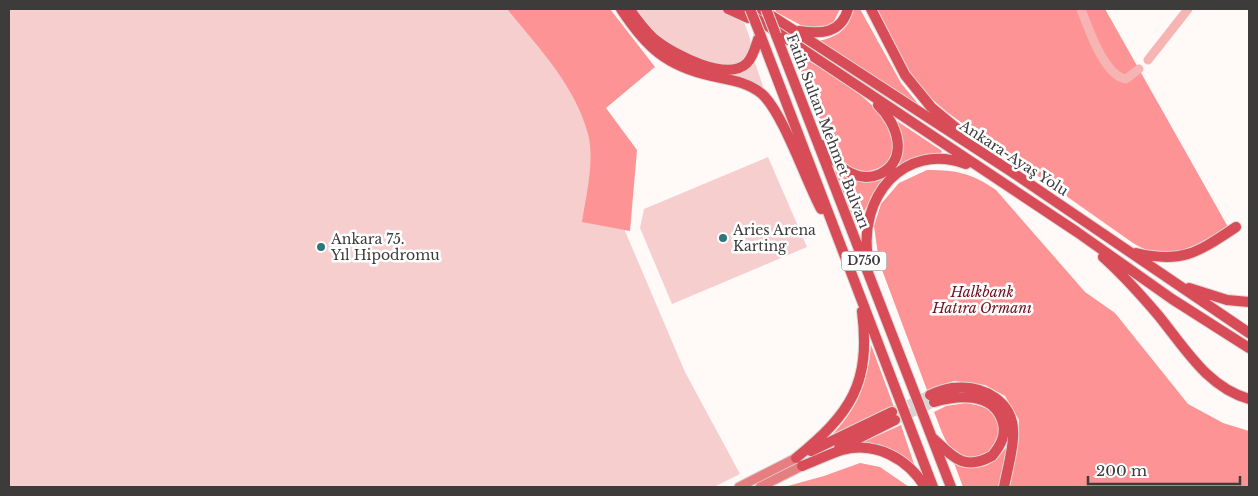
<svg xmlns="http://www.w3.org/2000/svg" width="1258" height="496" viewBox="0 0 1258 496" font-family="'Libre Baskerville',serif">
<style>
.green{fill:#f5cecd}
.forest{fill:#fd9394}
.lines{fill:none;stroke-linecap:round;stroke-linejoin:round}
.river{stroke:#f6b4b3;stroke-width:9}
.trunk-tunnel{stroke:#d8d3d2;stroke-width:10;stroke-dasharray:10 5;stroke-linecap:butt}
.secondary-casing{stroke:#dcd7d6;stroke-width:11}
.trunk-casing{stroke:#dcd7d6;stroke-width:12}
.secondary{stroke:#e67e80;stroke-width:9}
.trunk{stroke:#d74c57;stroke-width:10}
.trunk-bridge-casing{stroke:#dcd7d6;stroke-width:12;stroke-linecap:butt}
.trunk-bridge{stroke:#d74c57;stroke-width:10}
.poi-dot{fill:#2d767a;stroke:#fff;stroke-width:2}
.labels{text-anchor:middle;stroke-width:5;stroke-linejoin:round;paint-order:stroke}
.shield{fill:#fff;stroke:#787676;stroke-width:1}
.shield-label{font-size:12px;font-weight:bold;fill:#3e3b3b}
.street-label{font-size:14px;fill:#3e3b3b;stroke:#fff}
.poi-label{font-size:14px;fill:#3e3b3b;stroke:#fff;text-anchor:start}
.park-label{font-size:14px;font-style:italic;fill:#6f111e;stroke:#fff}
</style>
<rect width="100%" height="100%" fill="#fff9f8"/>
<path class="green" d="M9,9H522L633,149L625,231L685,372L740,474L714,487H9Z
M633,9H721L743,20C746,28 751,38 751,46C751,79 697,61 682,53C661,44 646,26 633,9Z
M649,38L722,72L754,60L765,92L696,69Z
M768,157L807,247L672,304L640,228L644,209Z"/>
<path class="forest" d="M507,9H610L655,67L606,108L637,150L630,231L582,222C586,195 595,161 588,134C575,85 538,47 507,9Z
M775,9H840L832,25L810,30L776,12Z
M851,9H860L901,83L919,105L819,41C835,38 853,28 851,9Z
M874,9H1105L1228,227C1195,246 1170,266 1133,243L948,113L919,88Z
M793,51C822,70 909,113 891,155C886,168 871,172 859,172L842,162L830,147Z
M894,119L942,151L940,155L922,157L875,194L861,216L856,233L833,174L836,169C864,184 875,189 896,162Z
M927,170C957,170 971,173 996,190L1085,292L1115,313L1188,404L1223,423L1249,431V487H1009L1017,446L1019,420L1005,396L985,385L954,381L927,390L879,262L874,226L881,204L899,183Z
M871,345L894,407L830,437C857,410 868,383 871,345Z
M966,403C987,407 992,408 1001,428L994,449L976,460C945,453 945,438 934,412L946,406Z
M901,425L916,470L903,459L852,447Z
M1008,445L1001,487H963L954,463C981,472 991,468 1008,445Z
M860,463L880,467L909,487H784L824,476Z"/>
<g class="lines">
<path class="river" d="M1081,9C1088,27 1104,76 1126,79L1139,69
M1148,60L1188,9"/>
<path class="trunk-tunnel" d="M895,411L930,395
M895,420L934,402"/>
<defs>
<path id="secondary" d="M739,487L796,458
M760,487L802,466"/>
<path id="trunk" d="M621,9C646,47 666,66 712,76C730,80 748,82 762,94C783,113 806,181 821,209
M629,9C638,20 646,33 657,41C675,55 727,82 747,63C754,56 756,44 760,34
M728,9L748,18
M742,9L1077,232L1172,299L1249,348
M761,9L1012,172L1249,333
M871,9L905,75L931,107L960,131
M799,31C821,34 841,34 848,9
M760,34L933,487
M776,35L951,487
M822,145C830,155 840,169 853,174C862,178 871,178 880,174C910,159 897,123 878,105
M1136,253C1183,264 1198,252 1236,227
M1103,257C1123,275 1141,295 1158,315C1185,348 1207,387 1249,399
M868,258C858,198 903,141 966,164
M1189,288L1227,300L1249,302
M930,395C937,392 945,389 952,388C984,384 1016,402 1013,438C1012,454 1007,471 1004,487
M934,402C958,395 992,392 1002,420C1007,434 1001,445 992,456C964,471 954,458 934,439
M839,448L895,420
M811,451L892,412
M796,458C851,413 871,384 862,311
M802,466C815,461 829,454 842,450C876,441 908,459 925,487"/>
</defs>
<use href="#secondary" class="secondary-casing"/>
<use href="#trunk" class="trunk-casing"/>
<use href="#secondary" class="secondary"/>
<use href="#trunk" class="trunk"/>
<defs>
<path id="trunk-bridge" d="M750,9L760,34
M766,9L776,35"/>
</defs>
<use href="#trunk-bridge" class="trunk-bridge-casing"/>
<use href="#trunk-bridge" class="trunk-bridge"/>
</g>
<g class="poi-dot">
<circle cx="723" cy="238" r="5"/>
<circle cx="321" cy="247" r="5"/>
</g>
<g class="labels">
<rect class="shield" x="841.5" y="251.5" width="45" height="19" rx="4"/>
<g class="shield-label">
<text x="864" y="265">D750</text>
</g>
<g class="street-label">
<text transform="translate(828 131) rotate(69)" y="5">Fatih Sultan Mehmet Bulvarı</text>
<text transform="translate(1014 158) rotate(33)" y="5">Ankara-Ayaş Yolu</text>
</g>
<g class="poi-label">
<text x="733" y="235">Aries Arena<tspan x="733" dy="16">Karting</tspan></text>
<text x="331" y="244">Ankara 75.<tspan x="331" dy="16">Yıl Hipodromu</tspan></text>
</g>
<g class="park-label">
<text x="982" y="297">Halkbank<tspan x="982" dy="16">Hatıra Ormanı</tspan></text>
</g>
</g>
<rect width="1258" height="496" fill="none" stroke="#3e3b3b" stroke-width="20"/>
<path d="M1088 476v8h152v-8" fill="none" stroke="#3e3b3b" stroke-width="2.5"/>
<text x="1096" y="476" font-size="15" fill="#3e3b3b" stroke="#ffffff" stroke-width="4" paint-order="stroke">200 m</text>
</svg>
